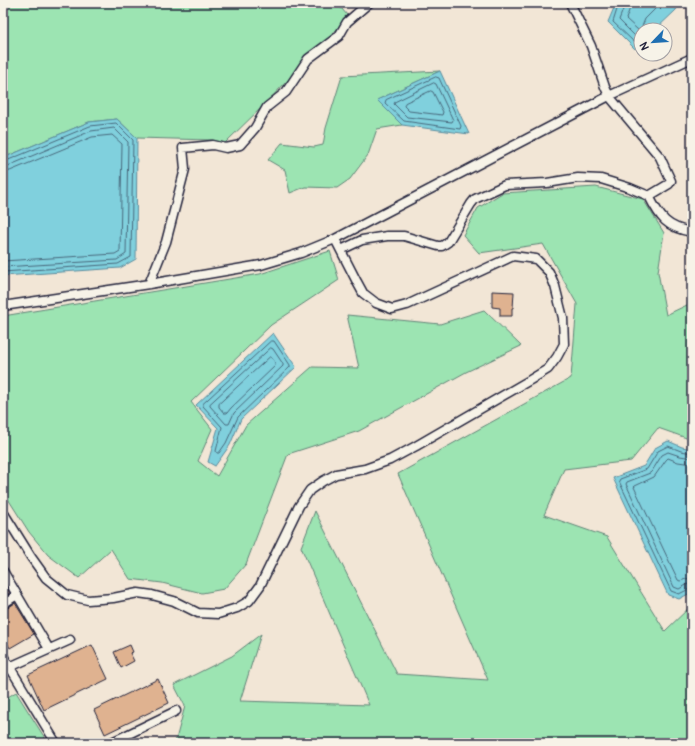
<svg xmlns="http://www.w3.org/2000/svg" width="695" height="746" viewBox="0 0 695 746" font-family="Pangolin,sans-serif">
<style>
.green{fill:#9ce4b2;stroke:#5f8376}
.water{fill:#80d0dd;stroke:#5a8a9c}
.lines{fill:none;stroke-linecap:round;stroke-linejoin:round}
.shore{stroke:#48687c;stroke-width:1}
.building{fill:#dfb290;stroke:#22223b}
.minor-casing{stroke:#22223b;stroke-width:11}
.minor{stroke:#f7f3e8;stroke-width:8}
</style>
<rect width="100%" height="100%" fill="#f2e6d6"/>
<filter id="ink" filterUnits="userSpaceOnUse"><feTurbulence type="fractalNoise" baseFrequency=".025" numOctaves="2"/><feDisplacementMap in="SourceGraphic" scale="8" xChannelSelector="R" yChannelSelector="G"/><feConvolveMatrix kernelMatrix="1 2 1 2 8 2 1 2 1" color-interpolation-filters="sRGB"/></filter>
<g filter="url(#ink)">
<path class="green" d="M3,3H337L347,15L337,29L264,105L225,143L211,140L137,138L117,119L89,122L3,158Z
M440,71L377,100L402,125L377,129L368,155L350,179L337,188L305,187L290,193L285,170L268,160L282,143L314,147L323,145L326,128L342,76Z
M596,187L643,199L664,233L658,272L666,315L687,305H692V440L658,428L631,461L564,469L544,515L607,537L665,631L692,605V743H175L185,706L174,685L232,656L261,634L240,701L369,705L301,547L315,511L397,674L488,680L398,474L571,378L577,304L543,244L479,253L463,235L478,208L502,193Z
M330,251L339,280L271,325L191,402L212,429L198,461L217,476L246,425L312,367L359,368L347,315L440,324L484,310L521,346L466,372L359,431L288,454L246,564L224,589L202,593L162,583L130,579L111,549L79,578L48,555L29,532L3,491V316L260,274Z
M16,692L48,743H3V700Z"/>
<path class="water" d="M616,3H679L676,10L655,30H641V43L635,49L608,22Z
M440,71L469,134L402,125L377,100Z
M117,119L137,138L136,259L120,268L3,276V158L89,122Z
M273,333L296,367L241,419L230,445L215,466L208,462L218,428L196,405Z
M668,441L682,447L692,449V592L679,599L668,595L613,478L644,466L655,448Z"/>
<g class="lines">
<path class="shore" d="M619,3L613,22L634,42L641,41
M624,3V7L619,20L635,36L641,35
M630,3V8L626,19L638,30L641,29L645,19L661,3
M436,77L439,78L461,126L460,129L404,121L385,103L386,100Z
M434,83L436,84L453,120L452,122L407,117L394,104L395,102Z
M431,91L433,92L443,112L442,115L409,111L404,106L405,103Z
M3,161H6L90,126L116,123L133,140L131,257L118,264L3,272
M3,166H8L91,131L114,128L128,142L126,254L117,260L3,267
M3,172L10,171L92,137L112,135L122,144L120,251L115,254L3,261
M271,341H274L290,365V367L238,417L226,443L219,453H217L216,451L222,427L203,406V404Z
M271,348L273,349L283,364V366L234,413L229,424H226L210,406V404Z
M270,357C273,358 276,363 275,366L231,408L227,413H224L219,407V404Z
M692,453L681,451L668,446L658,451L647,469L620,479L619,481L671,591L679,594L689,589H692
M692,458L680,456L668,452L662,455L652,471L650,473L627,482L626,484L674,587L679,589L688,584H692
M692,464L678,462L668,458L666,460L654,477L635,486L634,487L678,580L680,581L686,579L692,578"/>
</g>
<path class="building" d="M492,291L514,292L513,308H512V316H500V308L492,307Z
M3,582L10,593L3,597Z
M15,603L34,634L10,648L3,636V609H6Z
M92,645L108,679L44,710L28,675Z
M130,645L133,652L130,653L134,661L121,668L114,652Z
M158,679L169,703L105,734L94,710Z"/>
<g class="lines">
<defs>
<path id="minor" d="M570,3L591,46L605,87L609,96L660,157L671,181L669,184L649,196
M341,250L362,240L387,236H404L438,246H442L448,242L471,204L475,199L505,185L547,183L578,178L601,179L630,188L649,196C660,218 667,228 692,232
M149,284L166,242L185,169L183,148L213,145L226,148L240,145L255,128L267,107L286,92L308,59L339,36L347,22L369,3
M3,306L149,284L261,265L301,253L335,239L609,96L692,58
M3,512L31,557L46,578L67,595L88,600L113,598L138,593L152,595L174,601L198,613L218,614L237,608L249,601L260,586L299,506L310,490L323,481L336,474L365,469L390,460L416,446L530,380L548,369L557,357L564,344L563,318L555,286L549,272L536,259L513,256L407,305L392,309L376,303L363,293L357,282L335,239
M3,571L49,649
M3,604L17,595
M3,656L56,743
M3,670L70,640
M110,743L176,711"/>
</defs>
<use href="#minor" class="minor-casing"/>
<use href="#minor" class="minor"/>
</g>
</g>
<rect width="695" height="746" fill="none" stroke="#f7f3e8" stroke-width="16"/>
<rect x="8" y="8" width="679" height="730" fill="none" stroke="#22223b" stroke-width="1.5" filter="url(#ink)"/>
<g transform="translate(653 42) rotate(245)"><circle r="19" fill="#f7f3e8" stroke="#a29fa3"/>
<path d="M0-3L7 15L0 10L-7 15Z" fill="#1f6fb2"/>
<text y="-6" font-size="11" font-weight="bold" text-anchor="middle" fill="#22223b">N</text>
</g>
</svg>
